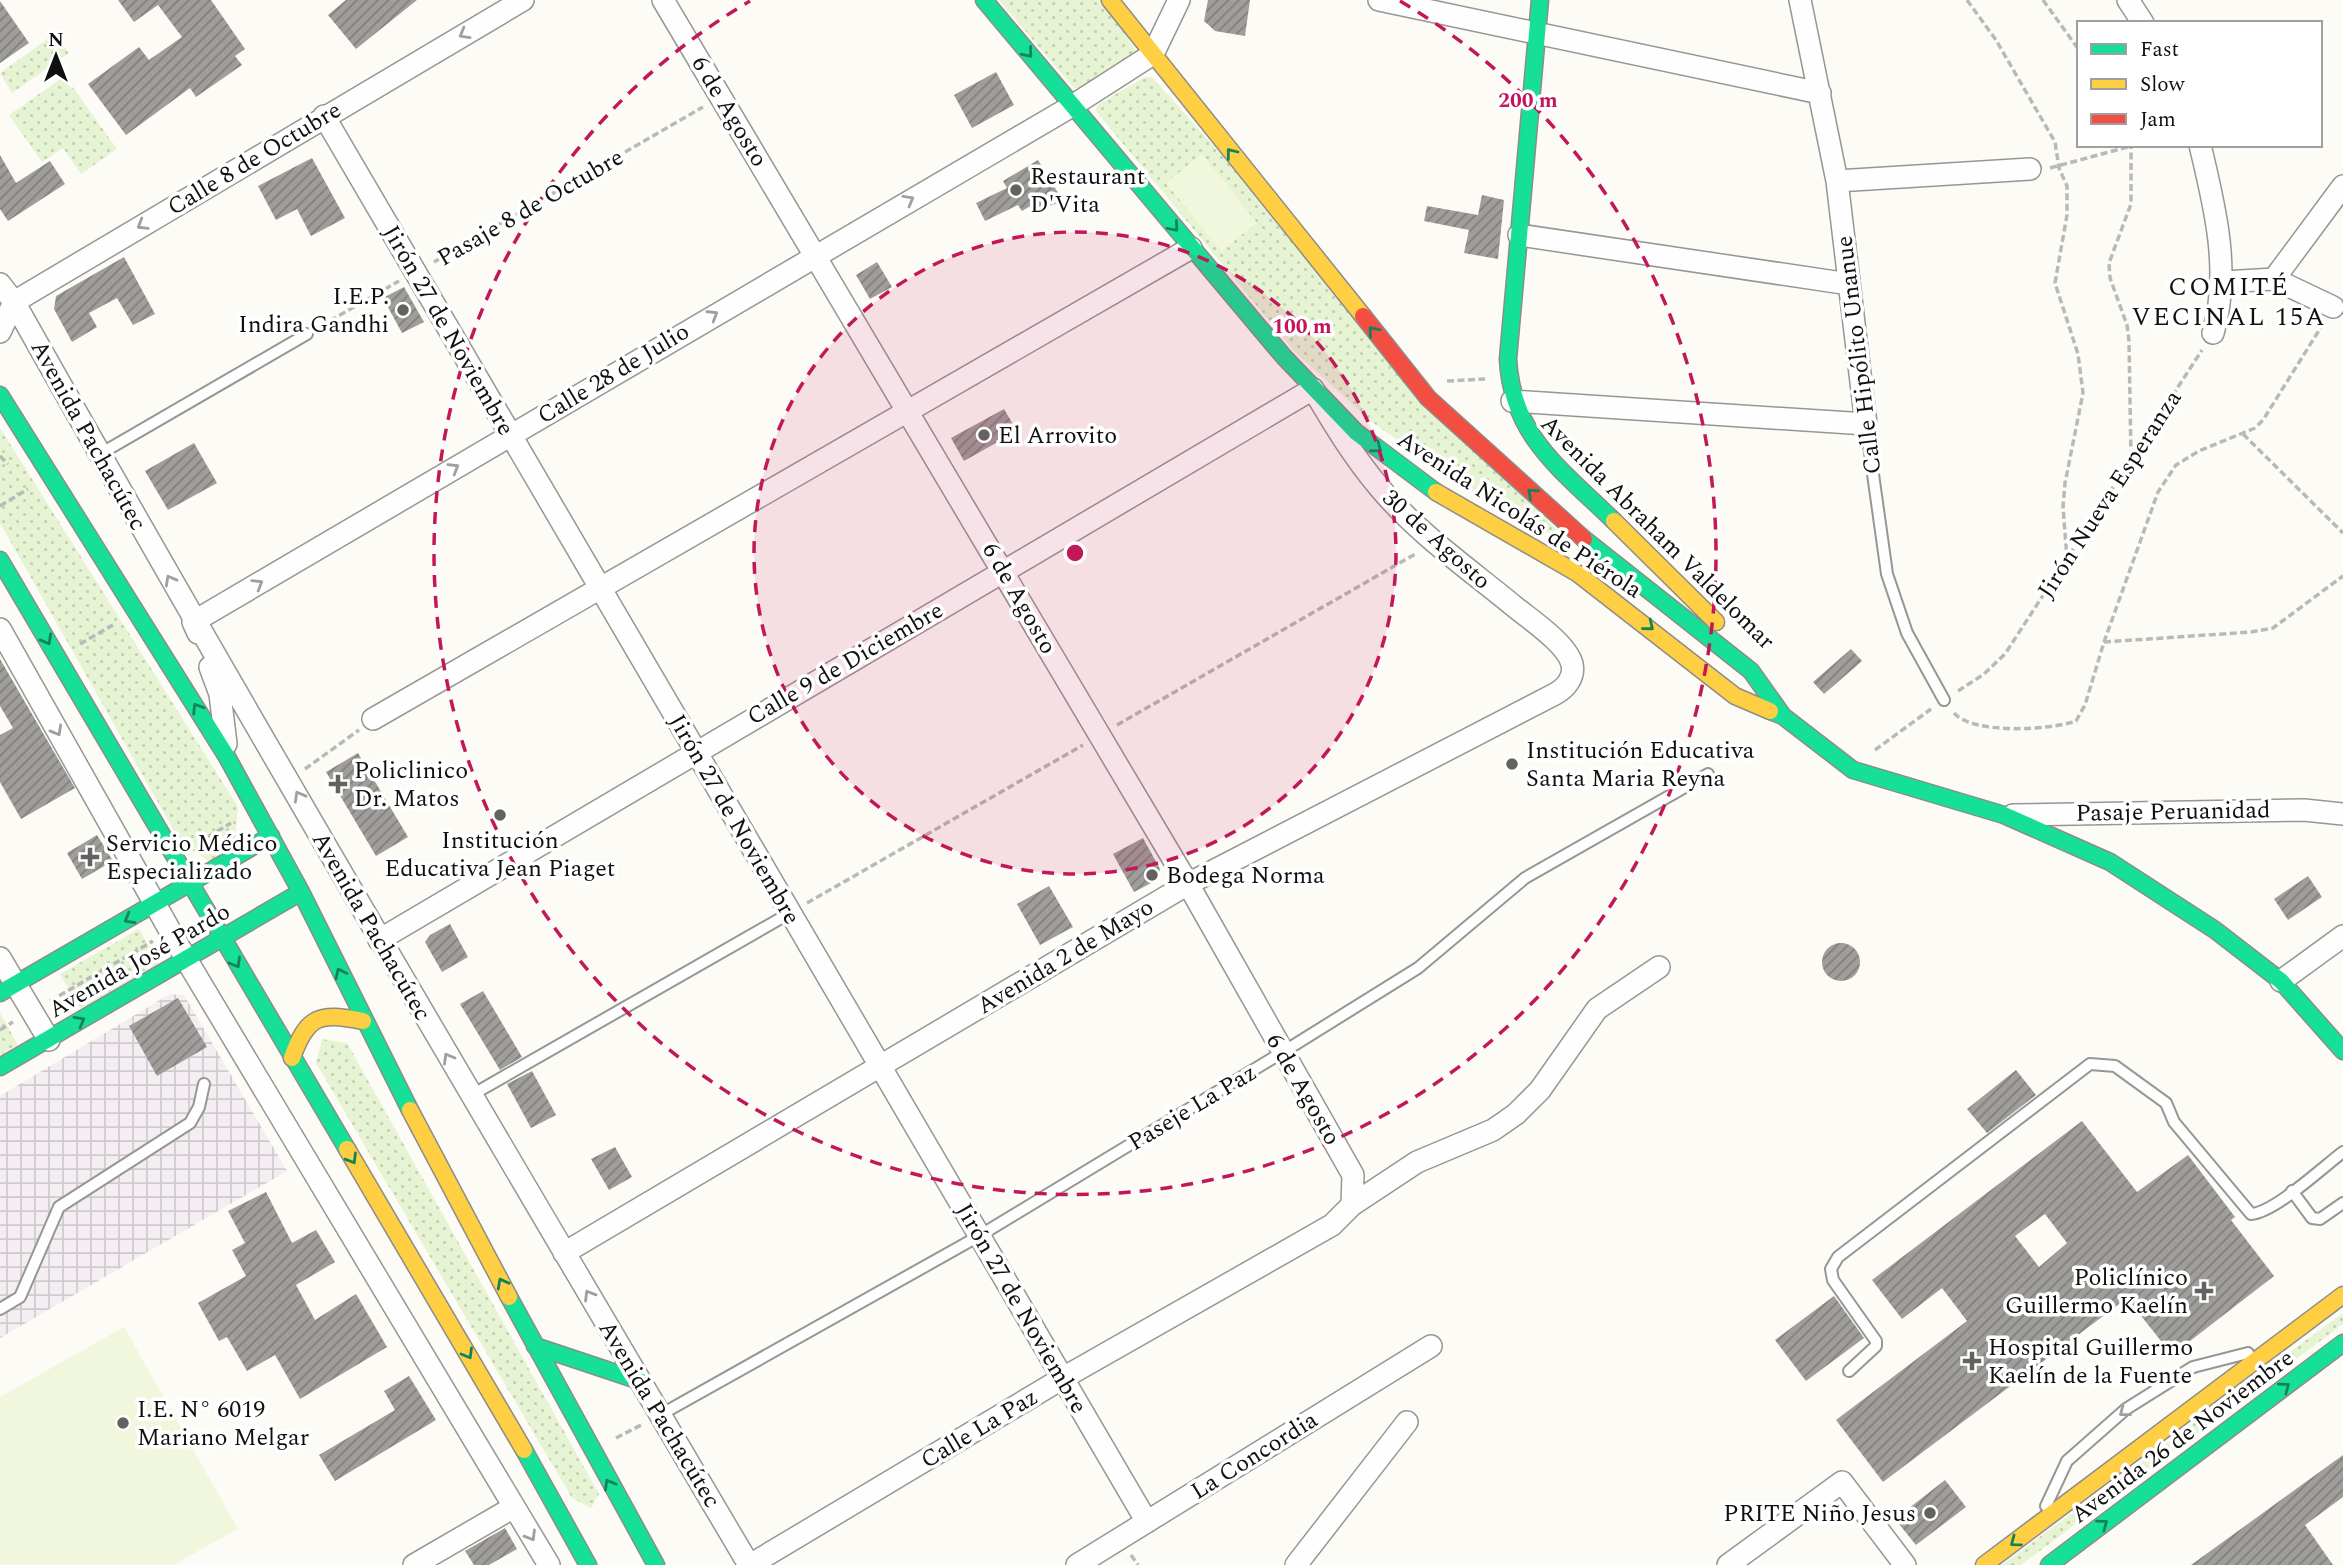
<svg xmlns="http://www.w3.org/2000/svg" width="2343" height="1565" viewBox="0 0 2343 1565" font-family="Spectral,serif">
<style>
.industrial{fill:url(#industrial-grid)}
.green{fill:url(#green-dots)}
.pitch{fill:#f0f7dd}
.building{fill:url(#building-hatch);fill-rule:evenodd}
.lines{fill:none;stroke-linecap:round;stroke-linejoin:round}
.lane-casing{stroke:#969693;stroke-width:14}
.street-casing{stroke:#969693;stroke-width:24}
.fast-casing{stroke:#8d8c8a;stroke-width:19}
.slow-casing{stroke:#8d8c8a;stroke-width:19}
.jam-casing{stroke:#8d8c8a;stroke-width:19}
.path{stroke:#b9b9b8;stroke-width:3.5;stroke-dasharray:7 3.5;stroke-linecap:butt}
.lane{stroke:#fffefe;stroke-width:10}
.street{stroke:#fffefe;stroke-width:21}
.fast{stroke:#16e098;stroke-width:16}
.slow{stroke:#ffcf43;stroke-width:16}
.jam{stroke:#f24e42;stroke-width:16}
.oneway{stroke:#9f9f9f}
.oneway2{stroke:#13825b}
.ring{fill:none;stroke:#c2185b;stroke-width:3.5;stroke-dasharray:12 9}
.poi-dot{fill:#636260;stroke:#fff;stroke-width:2.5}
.labels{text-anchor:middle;stroke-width:7;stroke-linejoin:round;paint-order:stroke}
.street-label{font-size:24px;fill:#101010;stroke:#fff}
.poi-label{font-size:24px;fill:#101010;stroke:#fff;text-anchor:start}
.neighbourhood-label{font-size:26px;letter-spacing:2px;fill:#101010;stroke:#fff}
.centre{fill:#c2185b;stroke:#fff;stroke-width:3.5}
.ring-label{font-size:21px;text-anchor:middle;font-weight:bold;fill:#c2185b;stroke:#fff;stroke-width:7;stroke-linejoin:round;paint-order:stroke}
</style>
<defs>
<pattern id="industrial-grid" width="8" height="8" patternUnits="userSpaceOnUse" patternTransform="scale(1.75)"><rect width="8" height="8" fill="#f4eef2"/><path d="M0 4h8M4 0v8" fill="none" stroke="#d0cbce"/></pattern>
<pattern id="green-dots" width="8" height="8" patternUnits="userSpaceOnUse" patternTransform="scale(1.75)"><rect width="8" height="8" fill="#e6f4d3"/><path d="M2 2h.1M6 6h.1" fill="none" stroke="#c4d0b4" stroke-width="1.8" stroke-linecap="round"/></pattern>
<pattern id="building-hatch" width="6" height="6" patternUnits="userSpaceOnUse" patternTransform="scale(1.75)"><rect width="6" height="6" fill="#a09e9a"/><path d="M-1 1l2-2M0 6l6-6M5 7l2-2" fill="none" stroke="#817f7c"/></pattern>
</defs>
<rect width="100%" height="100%" fill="#fcfbf5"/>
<path class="industrial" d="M170,994L184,995L287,1171L0,1338V1096Z"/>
<path class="green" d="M999,0H1103L1137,53L1081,90L1073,87Z
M55,34L69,53L12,93L0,73Z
M65,76L117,149L81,174L63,148L42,162L9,115Z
M1145,77H1152L1571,546L1461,485L1372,422L1294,351L1095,110L1099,104Z
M0,428L238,807L234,849L209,861L181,843L0,523Z
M139,929L159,964L81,1009L60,974Z
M0,1013L18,1045L0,1055Z
M322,1039L347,1043L599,1494L591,1508L572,1498L316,1063Z
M2343,1313V1324L2021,1565H2002Z"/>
<path class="pitch" d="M1202,154L1257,223L1221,251L1166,183Z
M124,1327L238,1529L173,1565H0V1397Z"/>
<path class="building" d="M118,0H211L245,49L235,56L242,65L196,97L190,88L126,135L88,84L139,47L149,60L182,37L158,5L134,22Z
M346,0H417L356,49L328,15Z
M1208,0H1250L1245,36L1215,31L1204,21Z
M0,1L29,43L0,63Z
M996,72L1014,105L972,128L954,95Z
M0,155L16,183L50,161L65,184L8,221L0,209Z
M312,158L345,218L311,236L297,209L276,220L258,186Z
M1038,160L1063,201L1039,210L1037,202L1022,211L1018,205L985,221L976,203L1007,188L1003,181Z
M1482,195L1504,200L1498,259L1464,253L1469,230L1424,221L1427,206L1478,215Z
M124,257L155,314L133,325L117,298L89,313L97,327L72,342L54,309L56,296Z
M877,262L892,287L870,299L856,275Z
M404,287L424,322L402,333L383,298Z
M1004,409L1017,431L964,461L951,438Z
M194,443L217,483L168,510L145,471Z
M1851,649L1862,661L1824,694L1813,682Z
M0,659L75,788L21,819L0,782V735L13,728L0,706Z
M358,753L408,837L376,856L326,772Z
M97,835L113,861L82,879L67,853Z
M1143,838L1160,869L1157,880L1134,892L1113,854Z
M2308,876L2322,897L2288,920L2274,899Z
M1049,886L1073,927L1040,945L1017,904Z
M450,924L468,957L442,972L425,942L430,935Z
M1822 962a19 19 0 1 1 38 0a19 19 0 1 1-38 0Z
M483,991L522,1057L500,1070L460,1004Z
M178,998L207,1047L157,1076L129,1026Z
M2016,1070L2036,1095L1987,1133L1967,1109Z
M532,1071L556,1115L531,1128L507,1084Z
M2082,1121L2137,1192L2188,1155L2235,1217L2231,1220L2274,1276L2172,1355L2127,1298L1883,1482L1836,1420L1967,1321L1942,1288L1902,1319L1872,1280ZM2045,1214L2067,1243L2039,1267L2015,1236Z
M615,1147L632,1177L609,1190L591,1159Z
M266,1192L292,1243L316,1230L335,1262L296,1285L315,1320L356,1294L387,1347L300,1399L275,1355L247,1371L227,1337L219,1341L198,1303L246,1276L232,1250L245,1243L228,1211Z
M1834,1296L1864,1338L1806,1381L1775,1340Z
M409,1376L436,1420L335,1481L319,1455L395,1410L384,1391Z
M2343,1455V1497L2305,1525L2333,1565H2191Z
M1945,1480L1966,1507L1916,1545L1895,1519Z
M505,1528L517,1549L489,1565H474L465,1551Z"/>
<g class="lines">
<defs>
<path id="lane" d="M1866,424L1887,574L1907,633L1944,700
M100,454L307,334
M470,1096L790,913
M2292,1191L2312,1218L2320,1219L2343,1203
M0,1309L20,1297L59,1207L190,1123L199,1107L204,1084
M1849,1371L1876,1346V1341L1833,1280L1831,1269L1838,1257L2090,1064L2115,1066L2166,1103L2174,1122L2251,1214C2274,1213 2323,1167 2343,1152
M660,1415L979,1236L1283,1052L1418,968L1525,878L1708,774
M2046,1506L2067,1461L2126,1409L2193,1367L2248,1353"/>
<path id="street" d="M663,0L1188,884L1353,1175L1352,1205
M1379,0L1820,93
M2128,0L2143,23
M324,116L1147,1522
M2200,145C2215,207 2231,272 2213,333
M1837,181L2030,169
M1519,235L1849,284
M2274,279L2343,186
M2224,282L2274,279L2333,307
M0,284L14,302C253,727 501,1145 749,1565
M0,332L14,302L523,0
M1512,401L1866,424L1837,181L1800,0
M0,629L186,959L549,1565
M198,633L193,622L1072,106L1153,54L1179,0
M210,667L220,694L226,744
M373,719L1191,248
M2013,815L2304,810L2343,814
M379,940L1313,389C1333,423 1353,456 1379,487C1417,533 1469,569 1515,607C1531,620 1567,644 1572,664C1575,677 1566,688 1555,694L1188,884L564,1253
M0,958L49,1040
M2281,981L2343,936
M414,1565L514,1507
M750,1565L1063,1378L1332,1225L1352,1205L1417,1162L1493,1130L1516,1114L1540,1090L1597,1009L1659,967
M1077,1565L1431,1346
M1296,1565L1407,1422
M1728,1565L1842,1482L1905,1565"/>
<path id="fast" d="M984,0L1284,357L1356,432L1436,492
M1540,0L1508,359C1512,437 1562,470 1614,521
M0,395L227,757L301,892L410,1110
M1584,539L1751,671L1783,716
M0,560L347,1149
M1770,711L1783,716L1853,770L2004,815L2110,862L2215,930L2281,981L2343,1051
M0,993L271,836
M0,1067L301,892
M509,1297L656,1565
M535,1346L640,1381
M524,1450L588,1565
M2049,1565L2343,1343"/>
<path id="slow" d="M1110,0L1363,316
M1436,492L1577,573L1735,696L1770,711
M1614,521L1716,622
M292,1058C307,1015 320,1012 363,1021
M410,1110L509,1297
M347,1149L524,1450
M1984,1565L2343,1295"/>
<path id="jam" d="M1363,316L1428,398L1584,539"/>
</defs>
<use href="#lane" class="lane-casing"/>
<use href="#street" class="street-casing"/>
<use href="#fast" class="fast-casing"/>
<use href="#slow" class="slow-casing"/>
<use href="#jam" class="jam-casing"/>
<path class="path" d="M1967,0L1996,40L2055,142L2059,168L2067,186V215L2055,283L2078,354L2083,393L2065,483L2063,507L2067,558
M2043,0L2079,50
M2050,168L2135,145
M434,262L703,107
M321,326L399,281
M1447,381L1485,379
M2243,434L2343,533
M0,456L8,464
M2131,457L2129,341L2127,325L2110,278L2109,263L2131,204V145
M0,506L28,489
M2104,642L2251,632L2273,628L2343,576
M80,644L113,625
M1958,691L1984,674L2005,654L2202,350
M1954,713C1973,735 2051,730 2076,721L2085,705L2104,642L2158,492L2176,465L2199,451L2255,428L2263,420L2323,324
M1117,725L1417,553
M1875,750L1931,709
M305,769L359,730
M199,842L231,823
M807,903L1083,745
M50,1001L153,941
M0,1030L13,1022
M616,1438L643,1424
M1131,1555L1138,1565"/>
<use href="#lane" class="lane"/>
<use href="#street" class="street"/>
<use href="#fast" class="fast"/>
<use href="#slow" class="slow"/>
<use href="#jam" class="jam"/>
</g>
<defs><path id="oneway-chevron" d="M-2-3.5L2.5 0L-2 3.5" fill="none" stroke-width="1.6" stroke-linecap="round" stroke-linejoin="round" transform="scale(1.75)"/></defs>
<g class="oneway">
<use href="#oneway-chevron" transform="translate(464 34) rotate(150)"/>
<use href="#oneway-chevron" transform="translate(909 200) rotate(-30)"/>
<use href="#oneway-chevron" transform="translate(142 225) rotate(149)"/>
<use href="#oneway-chevron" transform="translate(713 315) rotate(-31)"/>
<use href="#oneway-chevron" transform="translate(454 468) rotate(-31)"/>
<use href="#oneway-chevron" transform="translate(170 580) rotate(-119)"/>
<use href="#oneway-chevron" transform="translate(258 584) rotate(-31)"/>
<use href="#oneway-chevron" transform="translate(57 731) rotate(61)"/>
<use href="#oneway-chevron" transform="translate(299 796) rotate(-119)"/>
<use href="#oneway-chevron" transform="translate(448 1058) rotate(-120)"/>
<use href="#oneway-chevron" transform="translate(589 1295) rotate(-121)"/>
<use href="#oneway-chevron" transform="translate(2124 1412) rotate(142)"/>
<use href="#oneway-chevron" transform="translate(531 1536) rotate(59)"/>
</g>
<g class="oneway2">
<use href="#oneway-chevron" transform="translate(1028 53) rotate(51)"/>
<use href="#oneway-chevron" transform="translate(1231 153) rotate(-128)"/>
<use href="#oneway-chevron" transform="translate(1174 227) rotate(50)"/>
<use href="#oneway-chevron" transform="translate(1373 331) rotate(-129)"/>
<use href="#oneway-chevron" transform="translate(1377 448) rotate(37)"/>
<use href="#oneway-chevron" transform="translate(1532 493) rotate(-138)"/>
<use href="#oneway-chevron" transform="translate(1649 626) rotate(39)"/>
<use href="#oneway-chevron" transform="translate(47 640) rotate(61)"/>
<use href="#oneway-chevron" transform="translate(197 708) rotate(-122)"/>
<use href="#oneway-chevron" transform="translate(129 919) rotate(150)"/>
<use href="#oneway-chevron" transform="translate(236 963) rotate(60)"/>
<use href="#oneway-chevron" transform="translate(340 973) rotate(-116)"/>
<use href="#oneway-chevron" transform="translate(80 1021) rotate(-30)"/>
<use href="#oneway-chevron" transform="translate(352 1159) rotate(59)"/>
<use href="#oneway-chevron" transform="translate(502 1283) rotate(-118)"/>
<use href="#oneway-chevron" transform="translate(468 1354) rotate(60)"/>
<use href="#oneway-chevron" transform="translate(2285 1387) rotate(-37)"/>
<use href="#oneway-chevron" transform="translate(609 1484) rotate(-119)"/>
<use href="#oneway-chevron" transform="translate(2103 1524) rotate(-37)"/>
<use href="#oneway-chevron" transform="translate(2015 1542) rotate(143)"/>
</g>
<circle cx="1075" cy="553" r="321" fill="#c2185b" fill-opacity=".12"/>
<g class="ring">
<circle cx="1075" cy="553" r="321"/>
<path d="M1400 1A641 641 0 1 1 750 1"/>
</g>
<g class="poi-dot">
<circle cx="1016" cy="190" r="7"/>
<circle cx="403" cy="310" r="7"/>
<circle cx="984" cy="435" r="7"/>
<circle cx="1512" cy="764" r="7"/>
<path d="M334.5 773.5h7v7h7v7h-7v7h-7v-7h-7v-7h7z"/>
<circle cx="500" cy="815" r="7"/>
<path d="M86.5 846.5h7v7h7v7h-7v7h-7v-7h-7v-7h7z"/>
<circle cx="1152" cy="875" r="7"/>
<path d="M2200.5 1280.5h7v7h7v7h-7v7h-7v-7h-7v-7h7z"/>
<path d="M1968.5 1350.5h7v7h7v7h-7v7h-7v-7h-7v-7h7z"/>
<circle cx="123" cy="1423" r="7"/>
<circle cx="1930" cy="1513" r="7"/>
</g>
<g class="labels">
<g class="street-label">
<text transform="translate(730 111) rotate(59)" y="8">6 de Agosto</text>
<text transform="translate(254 158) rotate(-31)" y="8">Calle 8 de Octubre</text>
<text transform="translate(530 207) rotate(-30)" y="8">Pasaje 8 de Octubre</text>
<text transform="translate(449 330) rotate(60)" y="8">Jirón 27 de Noviembre</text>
<text transform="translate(1858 355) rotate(-97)" y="8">Calle Hipólito Unanue</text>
<text transform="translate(613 373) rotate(-31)" y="8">Calle 28 de Julio</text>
<text transform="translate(89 435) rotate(61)" y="8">Avenida Pachacútec</text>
<text transform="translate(2109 494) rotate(-57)" y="8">Jirón Nueva Esperanza</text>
<text transform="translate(1520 514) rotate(33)" y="8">Avenida Nicolás de Piérola</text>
<text transform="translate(1658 532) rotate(45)" y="8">Avenida Abraham Valdelomar</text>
<text transform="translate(1437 539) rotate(42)" y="8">30 de Agosto</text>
<text transform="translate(1020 598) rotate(60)" y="8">6 de Agosto</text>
<text transform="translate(845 663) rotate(-30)" y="8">Calle 9 de Diciembre</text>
<text transform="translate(2173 811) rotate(-1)" y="8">Pasaje Peruanidad</text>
<text transform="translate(735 819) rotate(60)" y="8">Jirón 27 de Noviembre</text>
<text transform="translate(372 926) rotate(60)" y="8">Avenida Pachacútec</text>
<text transform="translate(1065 956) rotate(-31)" y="8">Avenida 2 de Mayo</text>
<text transform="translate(139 960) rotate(-30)" y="8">Avenida José Pardo</text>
<text transform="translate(1304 1089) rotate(60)" y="8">6 de Agosto</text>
<text transform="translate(1192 1107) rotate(-31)" y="8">Paseje La Paz</text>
<text transform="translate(1022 1308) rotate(60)" y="8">Jirón 27 de Noviembre</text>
<text transform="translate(660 1414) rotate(59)" y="8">Avenida Pachacútec</text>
<text transform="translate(979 1428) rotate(-31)" y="8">Calle La Paz</text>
<text transform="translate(2182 1436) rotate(-37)" y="8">Avenida 26 de Noviembre</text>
<text transform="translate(1254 1455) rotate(-32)" y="8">La Concordia</text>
</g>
<g class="poi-label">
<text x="1030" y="184">Restaurant<tspan x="1030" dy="28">D'Vita</tspan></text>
<text x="389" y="304" text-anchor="end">I.E.P.<tspan x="389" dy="28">Indira Gandhi</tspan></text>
<text x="998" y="443">El Arrovito</text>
<text x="1526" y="758">Institución Educativa<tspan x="1526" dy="28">Santa Maria Reyna</tspan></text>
<text x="354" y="778">Policlinico<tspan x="354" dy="28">Dr. Matos</tspan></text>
<text x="500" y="848" text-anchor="middle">Institución<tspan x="500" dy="28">Educativa Jean Piaget</tspan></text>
<text x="106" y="851">Servicio Médico<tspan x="106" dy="28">Especializado</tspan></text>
<text x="1166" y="883">Bodega Norma</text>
<text x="2188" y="1285" text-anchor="end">Policlínico<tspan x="2188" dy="28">Guillermo Kaelín</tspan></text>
<text x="1988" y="1355">Hospital Guillermo<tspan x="1988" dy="28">Kaelín de la Fuente</tspan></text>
<text x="137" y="1417">I.E. N° 6019<tspan x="137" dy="28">Mariano Melgar</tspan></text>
<text x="1916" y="1521" text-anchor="end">PRITE Niño Jesus</text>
</g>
<g class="neighbourhood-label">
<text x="2229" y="295">COMITÉ<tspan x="2229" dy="30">VECINAL 15A</tspan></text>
</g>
</g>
<circle cx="1075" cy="553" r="10" class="centre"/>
<g class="ring-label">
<text x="1528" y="107">200 m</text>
<text x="1302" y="333">100 m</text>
</g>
<rect x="2077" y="21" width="245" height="126" fill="#ffffff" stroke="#9f9f9f" stroke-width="2"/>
<rect x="2091" y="44" width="35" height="10" fill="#16e098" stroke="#9f9f9f" stroke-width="2"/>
<text x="2140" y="56" font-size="21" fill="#101010">Fast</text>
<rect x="2091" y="79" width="35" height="10" fill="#ffcf43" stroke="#9f9f9f" stroke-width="2"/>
<text x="2140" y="91" font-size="21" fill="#101010">Slow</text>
<rect x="2091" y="114" width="35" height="10" fill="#f24e42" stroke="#9f9f9f" stroke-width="2"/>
<text x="2140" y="126" font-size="21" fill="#101010">Jam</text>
<g transform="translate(56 56)" stroke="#ffffff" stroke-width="5" paint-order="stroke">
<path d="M0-5L12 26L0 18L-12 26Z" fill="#101010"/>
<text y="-10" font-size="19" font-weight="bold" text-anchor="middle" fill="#101010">N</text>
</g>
</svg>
